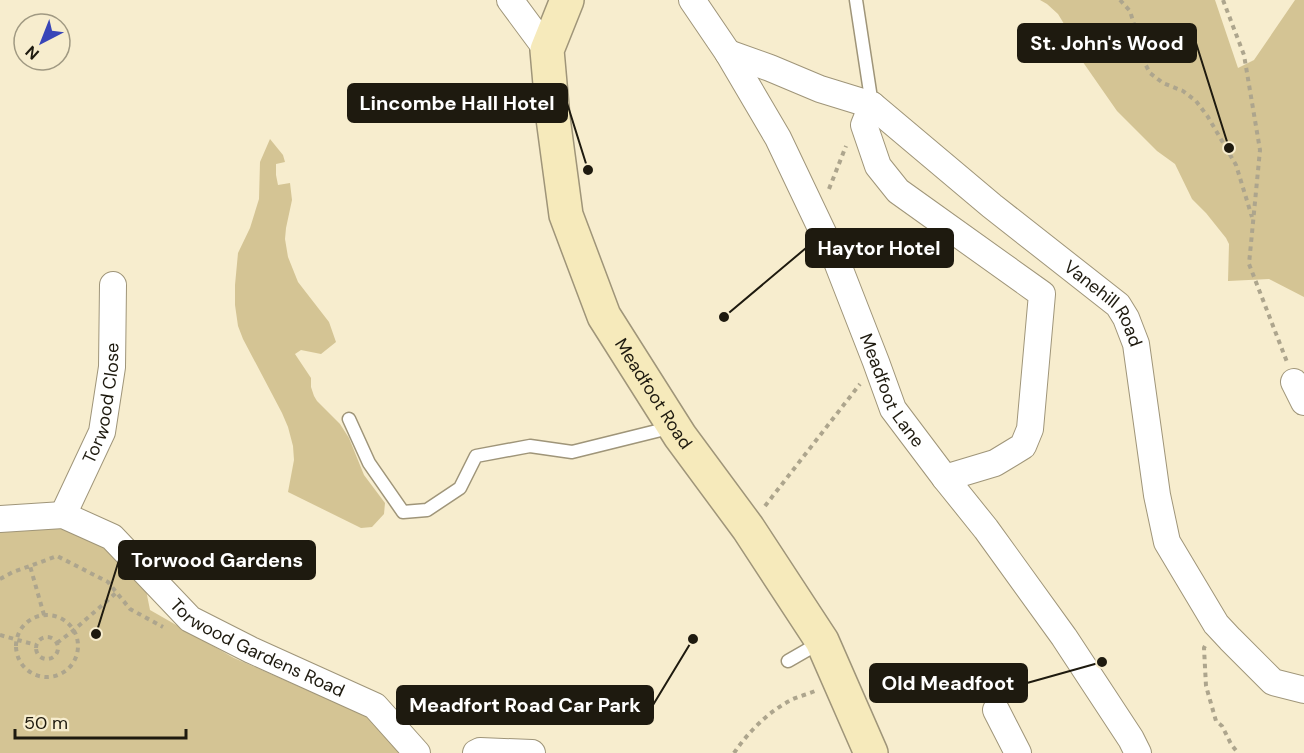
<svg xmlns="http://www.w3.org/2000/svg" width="1304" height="753" viewBox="0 0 1304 753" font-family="'DM Sans',sans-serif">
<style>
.green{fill:#d4c494}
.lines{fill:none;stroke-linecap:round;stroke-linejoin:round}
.lane-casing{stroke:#9f9579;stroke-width:15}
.street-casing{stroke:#9f9579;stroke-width:28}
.secondary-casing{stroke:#9f9579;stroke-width:36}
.path{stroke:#ada58d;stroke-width:4;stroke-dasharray:4.5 4.5;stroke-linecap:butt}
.lane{stroke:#fff;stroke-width:12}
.street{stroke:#fff;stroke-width:26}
.secondary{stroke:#f6eabb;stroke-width:33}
.labels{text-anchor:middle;stroke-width:6;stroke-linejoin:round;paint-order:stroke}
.street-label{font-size:18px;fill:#1e1a0f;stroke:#f7edce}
.leader{fill:none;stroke:#1e1a0f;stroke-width:2}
.callout-dot{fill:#1e1a0f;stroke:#f7edce;stroke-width:2}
.callout{fill:#1e1a0f;stroke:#1e1a0f;stroke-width:2}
.callout-label{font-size:20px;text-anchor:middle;font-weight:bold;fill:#fff}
</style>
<rect width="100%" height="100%" fill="#f7edce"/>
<path class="green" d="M1040,0H1215L1238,68L1254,60L1295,0H1304V297L1269,279L1228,281L1229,244L1226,238L1206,213L1192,199L1175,164L1157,151L1117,111L1078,55L1072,37L1058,14L1047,4Z
M270,139L283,155L285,162L276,164V175L278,185L290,183L292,200L286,228L285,239L288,257L298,282L329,322L336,342L321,354L301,350L295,354L311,378V387L314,396L317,401L340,424L349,438L364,475L385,503L384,514L372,527L361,528L288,492L294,460L293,446L288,427L282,413L243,339L238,326L235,305V285L238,253L250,228L259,199L260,162Z
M67,527L117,554L145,585L150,610L234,658L369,717L405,753H0V529Z"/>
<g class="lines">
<defs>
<path id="lane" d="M856,0L872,105
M349,419L369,463L403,512L427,510L460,488L476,456L530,446L572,452L673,427
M788,661L821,642"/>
<g id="street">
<path d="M510,0L547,50"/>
<path id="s1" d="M692,0L728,53L778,138L837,262L876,362L893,409L945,478L986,529L1064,637L1131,739L1138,753"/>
<path id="s2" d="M728,53L770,68L820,89L872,105L992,206L1118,305L1126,318L1136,344L1157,495L1167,542L1216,624L1230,639L1273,682L1304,690"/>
<path d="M872,105L864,125L878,166L898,191L1042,294L1030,429L1023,446L995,463L945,478"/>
<path d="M1294,382L1304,402"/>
<path id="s3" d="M63,515L102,432L112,367L113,285"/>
<path id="s4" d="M0,519L63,515L112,537L190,619L251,650L375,706L417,753"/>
<path d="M996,710L1018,753"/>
<path d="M476,753L480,751L532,753"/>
</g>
<g id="secondary">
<path id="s5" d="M567,0L547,50L553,118L566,215L604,316L680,436L748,528L822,641L871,753"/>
</g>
</defs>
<use href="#lane" class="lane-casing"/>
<use href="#street" class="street-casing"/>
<use href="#secondary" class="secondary-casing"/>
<path class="path" d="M1120,0L1130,11L1137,34L1141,56L1150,73L1163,83L1183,91L1196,101L1208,117L1236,165L1252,217
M1223,0L1244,55L1260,150L1249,264L1287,362
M829,189L846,146
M765,506L860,384
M0,579L13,572L30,566
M16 646a31 31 0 1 1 62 0a31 31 0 1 1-62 0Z
M44,615L30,566L57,556L108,582L130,609L163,627
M0,635L36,645
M36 648a11 11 0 1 1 22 0a11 11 0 1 1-22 0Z
M57,643L74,630L117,592
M1205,646L1204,648L1206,686L1216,721L1222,726L1231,744L1238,753
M734,753C749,731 769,711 793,699C800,696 808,694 815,691"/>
<use href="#lane" class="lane"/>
<use href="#street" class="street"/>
<use href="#secondary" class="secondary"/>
</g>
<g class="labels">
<g class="street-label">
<text dy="6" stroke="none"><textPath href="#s2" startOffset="460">Vanehill Road</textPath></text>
<text dy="6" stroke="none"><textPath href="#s1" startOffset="440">Meadfoot Lane</textPath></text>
<text dy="6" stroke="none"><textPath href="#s5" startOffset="420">Meadfoot Road</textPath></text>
<text dy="6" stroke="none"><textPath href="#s3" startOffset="120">Torwood Close</textPath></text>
<text dy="6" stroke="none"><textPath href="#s4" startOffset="303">Torwood Gardens Road</textPath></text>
</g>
</g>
<path class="leader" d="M1229 148L1196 43M588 170L567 103M724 317L806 248M96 634L119 560M1102 662L1027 683M693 639L653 705"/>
<g class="callout-dot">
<circle cx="1229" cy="148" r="6"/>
<circle cx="588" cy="170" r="6"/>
<circle cx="724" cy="317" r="6"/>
<circle cx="96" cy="634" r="6"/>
<circle cx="1102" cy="662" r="6"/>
<circle cx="693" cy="639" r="6"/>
</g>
<g class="callout">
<rect x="1018" y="24" width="178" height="38" rx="6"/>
<rect x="348" y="84" width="219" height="38" rx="6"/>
<rect x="806" y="229" width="147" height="38" rx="6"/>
<rect x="119" y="541" width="196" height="38" rx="6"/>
<rect x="870" y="664" width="157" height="38" rx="6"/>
<rect x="397" y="686" width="256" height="38" rx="6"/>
</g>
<g class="callout-label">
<text x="1107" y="50">St. John's Wood</text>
<text x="457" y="110">Lincombe Hall Hotel</text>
<text x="879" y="255">Haytor Hotel</text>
<text x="217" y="567">Torwood Gardens</text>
<text x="948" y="690">Old Meadfoot</text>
<text x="525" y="712">Meadfort Road Car Park</text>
</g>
<g transform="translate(42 42) rotate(222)"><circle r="28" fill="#f7edce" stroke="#a09982" stroke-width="1.5"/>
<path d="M0-4.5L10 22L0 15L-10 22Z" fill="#3845b8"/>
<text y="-9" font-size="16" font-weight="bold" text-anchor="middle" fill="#1e1a0f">N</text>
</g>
<path d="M15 729v9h171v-9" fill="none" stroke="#1e1a0f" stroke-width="3"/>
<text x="24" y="729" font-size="18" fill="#1e1a0f" stroke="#f7edce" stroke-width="4.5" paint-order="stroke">50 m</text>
</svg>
